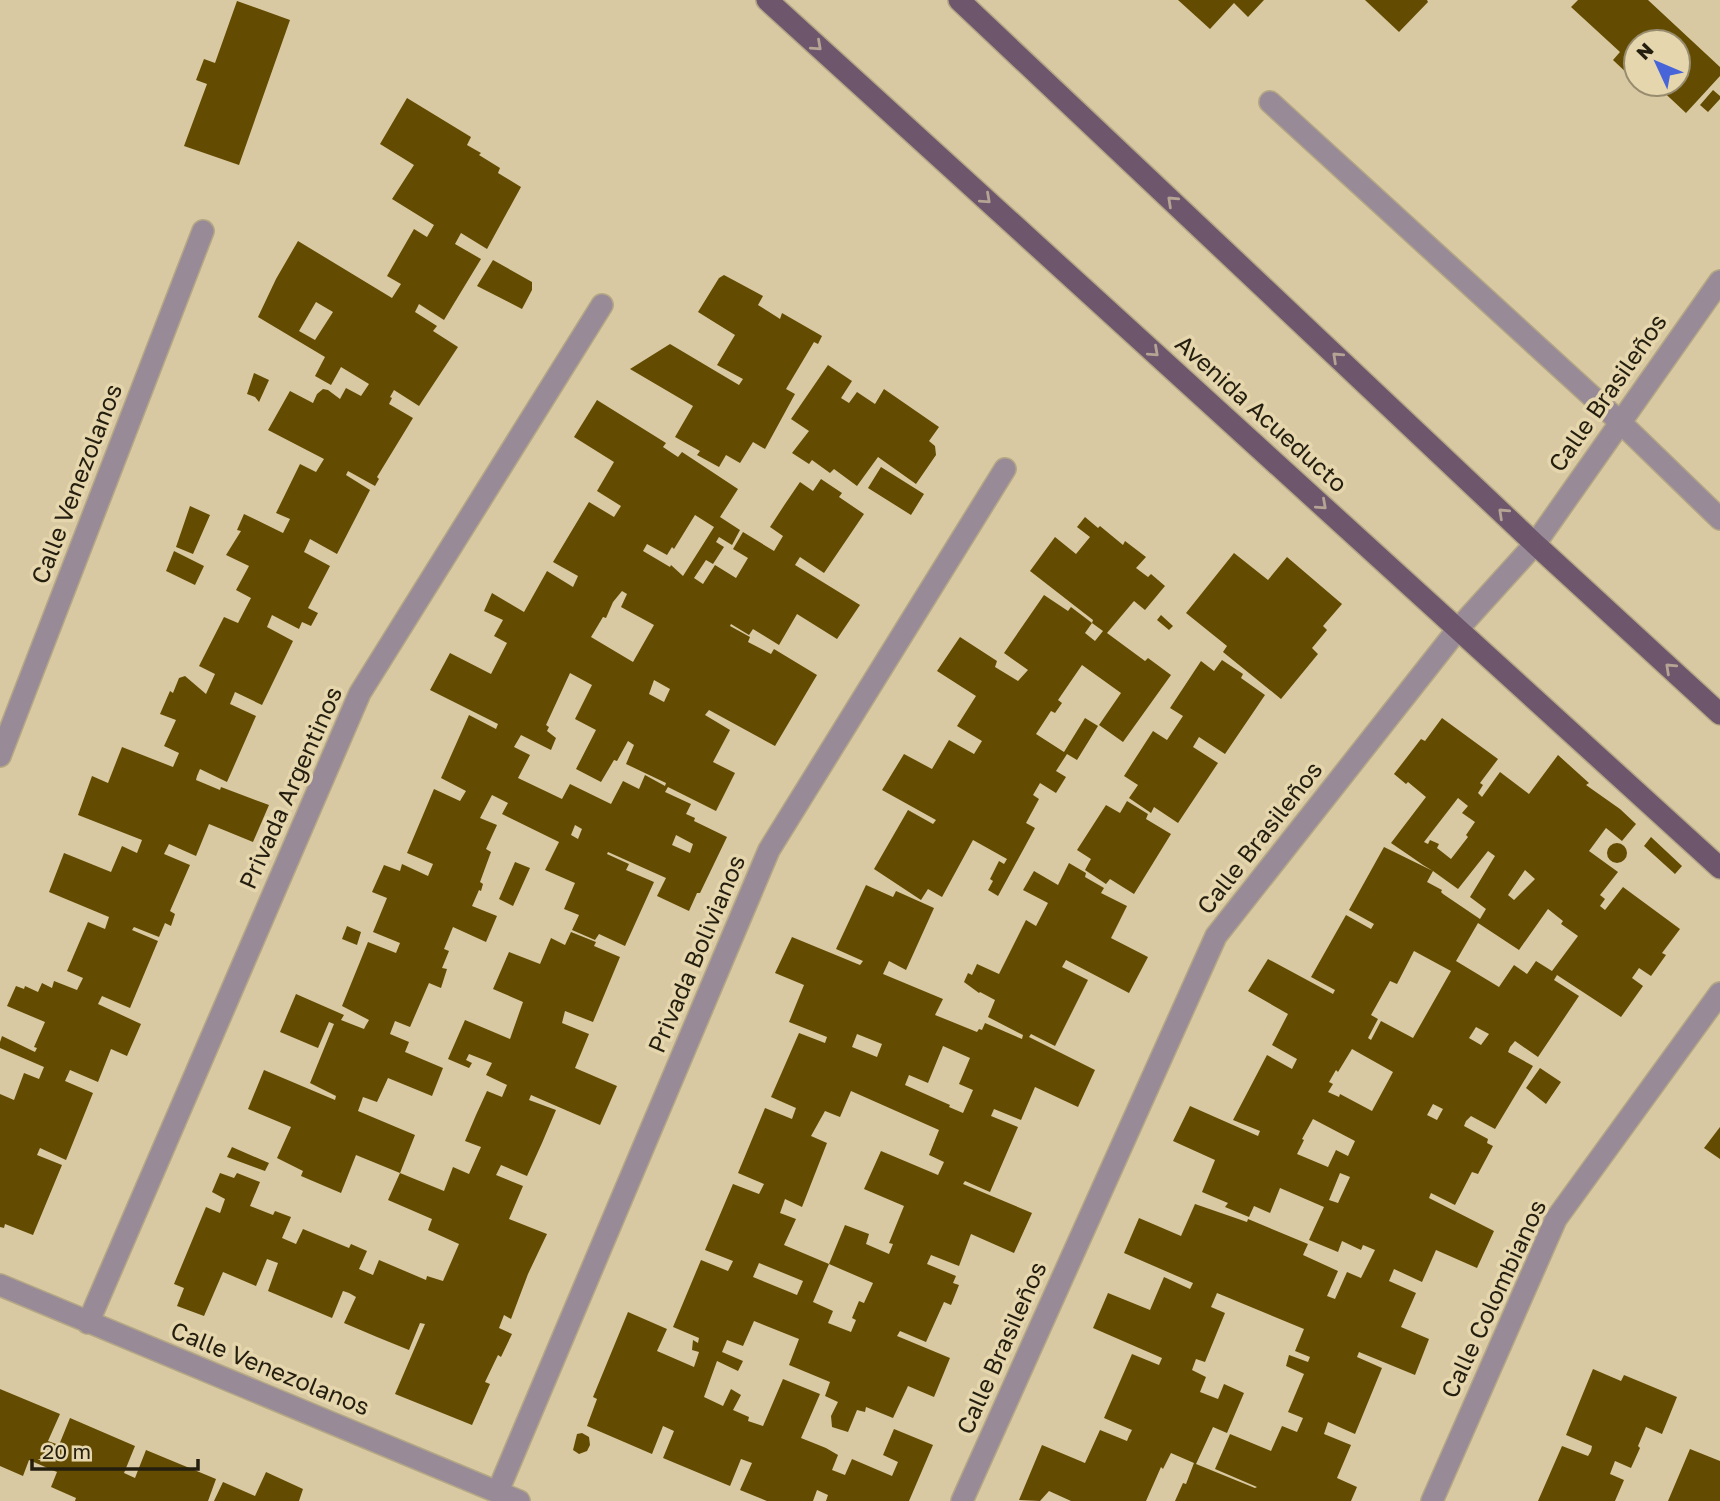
<svg xmlns="http://www.w3.org/2000/svg" width="1720" height="1501" viewBox="0 0 1720 1501" font-family="'Golos Text',sans-serif">
<style>
.building{fill:#634c01;fill-rule:evenodd}
.lines{fill:none;stroke-linecap:round;stroke-linejoin:round}
.minor-casing{stroke:#b4a785;stroke-width:24}
.major-casing{stroke:#b4a785;stroke-width:24}
.minor{stroke:#988b97;stroke-width:21}
.major{stroke:#6e566c;stroke-width:21}
.oneway{stroke:#b5a394}
.labels{text-anchor:middle;stroke-width:7;stroke-linejoin:round;paint-order:stroke}
.street-label{font-size:24px;fill:#241e0f;stroke:#e5d6ae}
</style>
<rect width="100%" height="100%" fill="#d8c9a2"/>
<path class="building" d="M1178,0H1264L1248,17L1234,3L1210,29Z
M1365,0H1427L1428,2L1399,32Z
M1578,0H1648L1720,67V76L1686,113L1655,84H1678V42H1636V69L1630,76L1613,60L1620,52L1571,7Z
M237,1L290,20L239,165L184,146L207,84L196,80L204,59L215,63Z
M1713,90L1720,96V99L1708,112L1700,105Z
M407,98L471,137L467,145L481,153L479,155L500,168L498,173L521,187L487,249L461,233L455,244L481,259L444,320L419,304L415,312L437,326L433,331L458,347L419,406L394,390L390,397L392,398L389,404L413,418L377,477L379,479L375,486L348,471L346,475L370,490L337,554L310,539L304,552L330,566L308,608L318,613L311,626L302,622L299,629L272,615L267,627L293,641L262,705L235,692L230,704L256,716L227,782L200,769L197,776L196,780L220,790L221,787L269,805L253,842L209,824L196,856L169,844L164,854L190,865L170,911L175,914L171,926L165,923L159,937L134,927L132,930L158,941L130,1008L102,996L98,1004L141,1024L127,1056L111,1049L98,1082L70,1070L65,1081L93,1093L66,1160L40,1148L37,1155L62,1165L33,1235L5,1224L4,1228L0,1227V1094L14,1100L24,1073L39,1079L44,1067L0,1048V1042L2,1036L35,1052L37,1048L34,1047L45,1022L7,1006L16,986L24,989L25,986L38,992L42,983L52,988L54,981L77,990L83,978L67,971L88,922L105,929L109,917L49,892L64,853L111,872L122,846L137,853L142,840L78,815L92,776L108,783L122,747L173,767L179,753L164,746L176,720L160,714L170,691L173,693L179,678L185,676L206,694L215,674L199,666L224,617L238,623L251,598L236,590L249,566L226,555L241,531L237,530L244,514L283,533L290,519L276,513L300,464L316,472L324,459L268,430L290,391L313,403L317,394L323,389L328,390L340,399L346,388L361,396L369,384L341,367L331,385L315,376L325,357L258,317L276,279L298,241L392,298L401,284L387,276L414,229L427,237L434,225L392,199L414,165L380,144ZM316,302L333,312L315,340L299,331Z
M493,260L532,282V290L522,309L477,286Z
M724,275L763,296L758,305L777,317L780,319L782,313L822,336L818,344L814,342L786,389L795,394L765,449L753,442L740,463L726,455L719,467L697,455L700,451L675,437L693,406L630,369L670,344L739,385L743,379L717,365L735,335L698,312L719,278Z
M828,365L852,381L841,398L849,403L857,392L875,404L884,389L939,427L929,441L935,446L936,455L916,484L878,457L857,486L834,469L830,473L812,460L809,464L792,453L809,431L791,419Z
M254,373L269,380L259,402L255,397L247,394Z
M597,400L666,443L663,447L678,457L682,452L738,489L720,517L740,530L732,545L719,537L716,542L724,547L713,564L706,560L694,578L703,584L715,565L736,578L748,558L733,549L743,532L774,551L783,536L770,527L785,504L800,482L813,491L821,479L842,493L839,497L864,514L824,573L800,557L795,565L860,605L837,639L797,614L779,645L753,629L749,635L731,624L730,626L750,637L748,642L771,654L774,649L817,675L775,746L709,710L705,715L730,730L713,762L735,773L716,811L668,787L665,792L691,804L686,814L695,818L694,821L727,837L700,893H697L689,911L657,896L666,878L608,852L607,854L629,864L626,870L654,882L625,946L599,934L595,940L572,930L579,915L564,909L575,883L545,870L559,842L502,814L508,803L492,795L480,818L497,825L486,849L491,852L480,882L483,884L481,891L479,890L472,906L497,916L486,942L453,927L444,949L449,951L442,968L447,969L441,988L429,983L410,1027L395,1021L390,1034L409,1042L405,1052L443,1068L432,1096L388,1078L377,1102L363,1097L358,1111L415,1135L400,1173L356,1155L341,1193L301,1176L303,1171L277,1158L291,1127L248,1109L264,1070L335,1100L336,1096L310,1083L334,1024L329,1022L318,1048L280,1032L296,994L344,1015L341,1020L364,1029L366,1025L369,1020L342,1006L368,942L396,953L400,943L373,932L387,898L372,892L384,865L400,871L402,864L428,876L433,864L407,853L434,789L460,801L466,791L441,778L469,715L496,729L498,724L430,690L450,653L491,674L507,643L494,636L503,620L484,611L492,593L524,612L547,571L573,587L578,576L553,562L589,502L614,517L621,506L597,491L614,462L574,437ZM695,515L714,527L683,576L671,565L670,567L643,551L647,544L667,555L672,547L674,549ZM622,591L627,594L621,607L654,625L633,662L591,637L603,617L606,618L613,602ZM570,673L592,685L575,719L596,730L576,769L601,782L614,760L617,761L628,741L634,745L626,764L666,783L665,786L645,775L639,789L623,781L611,804L570,784L562,799L518,778L530,755L514,747L521,735L551,750L556,738L547,731L549,727L546,725ZM654,680L670,689L664,702L649,694ZM575,825L582,829L578,839L571,835ZM676,835L693,844L690,853L672,845Z
M881,467L924,494L911,515L868,488Z
M190,506L210,515L193,554L176,547Z
M1085,517L1098,528L1100,526L1123,545L1125,541L1146,557L1136,568L1148,577L1151,574L1165,586L1145,610L1134,601L1107,633L1145,661L1148,658L1171,675L1123,742L1099,725L1121,693L1082,665L1058,700L1062,703L1055,713L1051,711L1036,734L1064,752L1085,718L1098,726L1077,760L1067,754L1056,771L1066,777L1056,793L1040,783L1033,795L1039,799L1026,823L1035,828L998,896L988,890L993,881L990,879L999,861L1004,864L1007,859L973,840L942,897L928,889L921,900L874,869L908,810L933,824L936,820L882,790L904,754L932,769L949,740L974,754L982,741L957,726L976,696L937,671L960,637L997,661L995,667L1018,681L1028,670L1004,653L1044,595L1068,611L1071,607L1092,623L1085,633L1095,641L1103,631L1092,623L1093,620L1030,571L1055,537L1076,554L1090,537L1077,527Z
M174,551L204,566L195,585L166,571Z
M1234,553L1268,580L1287,557L1342,604L1323,626L1327,630L1312,648L1318,654L1281,699L1223,652L1227,646L1186,613Z
M1161,615L1173,626L1169,630L1157,620Z
M1222,660L1243,674L1241,678L1265,695L1225,754L1199,737L1193,747L1218,763L1178,823L1154,807L1151,813L1129,798L1138,785L1124,776L1153,731L1167,740L1183,716L1170,708L1201,661L1214,671Z
M1442,718L1498,759L1480,783L1483,785L1478,793L1482,797L1500,772L1529,794L1558,755L1589,783L1586,785L1620,809L1636,824L1622,841L1606,828L1589,851L1618,872L1600,895L1605,899L1600,906L1605,910L1623,887L1680,929L1662,953L1666,955L1651,976L1639,968L1632,978L1643,986L1621,1017L1557,975L1554,980L1579,996L1538,1057L1515,1041L1510,1047L1508,1052L1533,1066L1495,1129L1471,1116L1466,1121L1464,1126L1488,1139L1487,1143L1493,1146L1478,1174L1472,1172L1455,1205L1431,1193L1429,1198L1494,1231L1477,1268L1436,1250L1422,1282L1394,1269L1389,1281L1416,1293L1401,1327L1429,1339L1415,1375L1359,1352L1357,1357L1382,1368L1355,1434L1328,1422L1324,1434L1351,1445L1337,1478L1357,1487L1351,1501H1175L1183,1483L1186,1484L1194,1463L1171,1453L1163,1469L1161,1467L1146,1501H1071L1049,1491L1040,1501L1019,1500L1042,1445L1085,1463L1100,1430L1127,1441L1129,1436L1132,1430L1104,1418L1132,1354L1159,1365L1162,1358L1093,1328L1108,1293L1150,1310L1164,1277L1190,1289L1193,1283L1124,1253L1139,1218L1181,1236L1195,1204L1247,1222L1248,1219L1308,1244L1303,1255L1338,1271L1327,1296L1335,1299L1347,1272L1361,1278L1375,1250L1363,1245L1361,1250L1342,1241L1338,1252L1309,1240L1324,1207L1280,1188L1270,1213L1254,1206L1249,1217L1225,1207L1228,1203L1202,1192L1215,1160L1173,1141L1190,1106L1258,1136L1260,1131L1233,1120L1267,1055L1292,1069L1297,1059L1272,1045L1288,1014L1248,991L1268,959L1333,994L1335,990L1311,977L1346,915L1371,929L1374,924L1349,910L1384,847L1433,871L1427,882L1442,890L1441,892L1443,894L1480,919L1486,909L1470,897L1495,856L1488,851L1458,889L1433,871L1423,865L1413,858L1391,843L1426,797L1408,782L1406,784L1394,774L1421,739L1425,741ZM1458,798L1468,806L1462,813L1475,822L1466,835L1468,837L1451,859L1437,848L1439,844L1430,840L1428,844L1424,842ZM1525,870L1535,879L1514,900L1508,895ZM1548,909L1563,921L1561,924L1578,936L1552,971L1536,961L1527,974L1514,965L1499,987L1456,961L1478,923L1519,950ZM1414,951L1451,971L1413,1038L1381,1021L1371,1040L1368,1038L1378,1019L1371,1015L1390,981L1397,984ZM1476,1027L1489,1034L1481,1045L1469,1038ZM1352,1049L1393,1072L1372,1111L1340,1094L1339,1097L1328,1092L1333,1084L1329,1082L1336,1070L1338,1072ZM1433,1104L1443,1109L1437,1120L1427,1115ZM1313,1119L1355,1141L1348,1156L1336,1150L1328,1167L1297,1154L1304,1140L1302,1139ZM1340,1173L1350,1177L1338,1203L1329,1200ZM1217,1293L1304,1329L1295,1351L1310,1357L1308,1362L1289,1355L1286,1366L1304,1374L1288,1412L1303,1418L1297,1432L1282,1426L1271,1451L1230,1434L1215,1469L1257,1487L1255,1488L1196,1464L1213,1427L1227,1433L1244,1393L1224,1384L1218,1399L1200,1392L1206,1377L1192,1370L1196,1359L1205,1362L1225,1313L1211,1307Z
M1127,801L1148,814L1146,819L1171,834L1134,894L1110,879L1106,884L1085,870L1091,859L1077,850L1106,805L1120,813Z
M1651,837L1682,866L1675,874L1644,846Z
M1607 853a10 10 0 1 1 20 0a10 10 0 1 1-20 0Z
M515,862L530,868L513,906L499,899Z
M1069,863L1086,873L1085,877L1104,888L1101,893L1127,906L1111,938L1148,957L1129,993L1066,960L1062,967L1088,980L1055,1046L1031,1034L1029,1037L1095,1070L1078,1107L1035,1087L1021,1120L994,1109L991,1116L1018,1127L990,1192L965,1181L963,1184L1032,1213L1014,1253L971,1234L959,1266L931,1255L927,1264L956,1276L953,1283L959,1285L951,1305L944,1302L926,1342L900,1331L897,1336L950,1358L934,1397L908,1386L893,1418L866,1407L865,1412L857,1410L848,1432L832,1427L831,1416L838,1402L825,1396L830,1382L789,1365L799,1339L754,1321L743,1346L727,1340L722,1352L743,1361L738,1371L717,1361L704,1397L723,1406L731,1389L741,1395L733,1410L749,1417L748,1421L763,1426L783,1379L820,1394L801,1438L826,1448L838,1455L832,1470L845,1475L852,1459L892,1476L898,1462L883,1455L894,1429L933,1445L909,1501H826L828,1495L817,1490L813,1501H767L740,1490L752,1463L741,1459L730,1486L663,1458L674,1431L663,1426L652,1454L587,1426L597,1399L593,1397L628,1312L667,1329L657,1351L694,1367L699,1352L692,1350L693,1340L698,1343L699,1338L673,1327L701,1260L728,1271L733,1261L705,1250L733,1184L759,1194L764,1184L738,1173L765,1108L792,1119L796,1108L771,1097L799,1033L825,1043L827,1037L789,1022L804,985L775,973L792,937L860,965L863,961L836,949L866,885L893,897L896,891L934,908L906,970L889,961L883,974L943,999L935,1015L945,1019L977,1032L979,1029L982,1030L985,1023L1022,1039L1023,1035L988,1017L995,1000L980,992L979,993L964,982L968,973L972,975L977,964L999,974L1026,920L1036,926L1048,903L1023,890L1034,871L1058,885ZM857,1034L882,1044L877,1057L852,1047ZM943,1046L970,1058L959,1084L973,1090L963,1113L949,1107L950,1105L905,1085L909,1075L928,1083ZM851,1091L939,1130L929,1155L944,1162L938,1175L881,1151L864,1189L904,1206L889,1243L893,1244L889,1254L866,1244L869,1234L845,1225L829,1264L873,1283L864,1303L859,1301L852,1318L856,1320L851,1332L828,1323L833,1311L813,1302L829,1264L784,1245L796,1219L780,1213L785,1199L802,1207L827,1143L811,1136L825,1111L840,1117ZM759,1263L803,1281L797,1295L753,1277Z
M347,926L361,932L357,945L342,939Z
M571,932L596,942L594,946L620,957L593,1022L565,1011L562,1023L589,1034L575,1068L617,1086L600,1125L531,1095L529,1100L556,1110L542,1143L527,1176L501,1165L496,1175L523,1186L509,1219L547,1234L528,1274L511,1319L504,1315L499,1328L512,1334L501,1357L498,1355L485,1382L490,1384L472,1425L395,1394L425,1324L420,1323L409,1350L377,1337L344,1323L356,1297L349,1293L343,1291L332,1318L268,1291L278,1263L267,1259L256,1286L223,1272L204,1316L177,1306L184,1288L174,1284L206,1207L220,1213L225,1199L212,1192L220,1173L234,1178L237,1173L260,1182L250,1206L273,1215L275,1211L291,1217L282,1238L296,1244L303,1229L349,1248L351,1244L367,1251L359,1269L373,1275L379,1260L426,1280L427,1276L443,1281L459,1244L428,1230L432,1219L388,1200L400,1173L444,1191L453,1167L469,1174L481,1147L465,1141L476,1115L487,1091L502,1097L507,1085L486,1075L492,1063L469,1054L466,1060L472,1063L469,1068L448,1059L465,1020L510,1039L523,1002L493,989L509,952L540,964L551,938L565,945Z
M1540,1068L1561,1082L1546,1104L1526,1088Z
M1720,1127V1159L1704,1148Z
M232,1147L269,1163L265,1171L227,1157Z
M1593,1369L1621,1381L1624,1375L1677,1397L1662,1434L1646,1427L1638,1446L1640,1448L1631,1468L1615,1461L1610,1474L1624,1480L1615,1501H1538L1562,1446L1588,1456L1591,1451L1592,1446L1566,1435Z
M0,1389L60,1414L48,1441L59,1445L70,1418L135,1446L124,1473L135,1478L146,1450L216,1479L208,1501H75L76,1498L51,1487L57,1472L29,1460L23,1476L0,1466Z
M582,1433L589,1437L590,1445L587,1451L579,1454L573,1450L577,1434Z
M1690,1449L1720,1461V1501H1668Z
M266,1472L303,1489L299,1501H214L223,1482L255,1496Z"/>
<g class="lines">
<defs>
<path id="minor" d="M1270,102L1620,422L1720,519
M0,756L203,231
M0,1285L519,1501
M88,1323L360,693L602,305
M498,1491L769,850L1005,469
M962,1501L1216,936L1458,629L1535,544L1720,281
M1432,1501L1556,1219L1720,993"/>
<path id="major" d="M767,0L1720,868
M959,0L1535,544L1720,714"/>
</defs>
<use href="#minor" class="minor-casing"/>
<use href="#major" class="major-casing"/>
<use href="#minor" class="minor"/>
<use href="#major" class="major"/>
</g>
<defs><path id="oneway-chevron" d="M-2-3.5L2.5 0L-2 3.5" fill="none" stroke-width="1.6" stroke-linecap="round" stroke-linejoin="round" transform="scale(1.75)"/></defs>
<g class="oneway">
<use href="#oneway-chevron" transform="translate(817 46) rotate(42)"/>
<use href="#oneway-chevron" transform="translate(986 199) rotate(42)"/>
<use href="#oneway-chevron" transform="translate(1172 201) rotate(-137)"/>
<use href="#oneway-chevron" transform="translate(1154 352) rotate(42)"/>
<use href="#oneway-chevron" transform="translate(1337 357) rotate(-137)"/>
<use href="#oneway-chevron" transform="translate(1322 505) rotate(42)"/>
<use href="#oneway-chevron" transform="translate(1503 513) rotate(-137)"/>
<use href="#oneway-chevron" transform="translate(1670 668) rotate(-137)"/>
</g>
<g class="labels">
<g class="street-label">
<text transform="translate(1608 393) rotate(-55)" y="8">Calle Brasileños</text>
<text transform="translate(1261 414) rotate(42)" y="8">Avenida Acueducto</text>
<text transform="translate(77 484) rotate(-69)" y="8">Calle Venezolanos</text>
<text transform="translate(291 788) rotate(-66)" y="8">Privada Argentinos</text>
<text transform="translate(1260 838) rotate(-52)" y="8">Calle Brasileños</text>
<text transform="translate(697 954) rotate(-67)" y="8">Privada Bolivianos</text>
<text transform="translate(1494 1299) rotate(-65)" y="8">Calle Colombianos</text>
<text transform="translate(1002 1348) rotate(-66)" y="8">Calle Brasileños</text>
<text transform="translate(270 1369) rotate(22)" y="8">Calle Venezolanos</text>
</g>
</g>
<g transform="translate(1657 63) rotate(314)"><circle r="33" fill="#e5d6ae" stroke="#988c6e" stroke-width="2"/>
<path d="M0-5L12 26L0 18L-12 26Z" fill="#4764d8"/>
<text y="-10" font-size="19" font-weight="bold" text-anchor="middle" fill="#241e0f">N</text>
</g>
<path d="M32 1459v10h166v-10" fill="none" stroke="#241e0f" stroke-width="3.5"/>
<text x="42" y="1459" font-size="21" fill="#241e0f" stroke="#e5d6ae" stroke-width="5" paint-order="stroke">20 m</text>
</svg>
